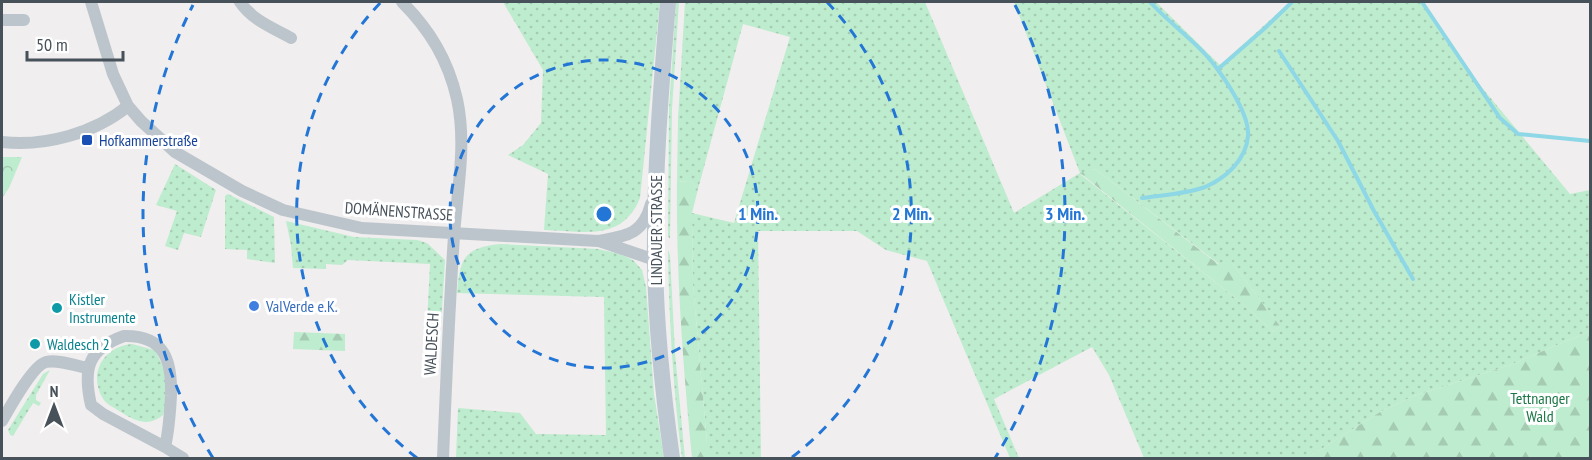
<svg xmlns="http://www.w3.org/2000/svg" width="1592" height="460" viewBox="0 0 1592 460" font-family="'PT Sans Narrow',sans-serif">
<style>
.grass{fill:url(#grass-dots);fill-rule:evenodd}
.forest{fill:url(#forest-firs)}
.park{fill:url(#park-crowns)}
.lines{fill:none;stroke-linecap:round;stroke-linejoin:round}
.stream{stroke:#8dd7e6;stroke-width:4}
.minor{stroke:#bdc5cc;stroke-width:12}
.secondary{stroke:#bcc7d1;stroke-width:16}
.ring{fill:none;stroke:#2376d5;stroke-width:3;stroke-dasharray:10 8}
.transit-dot{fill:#1a4fb4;stroke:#fff;stroke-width:2}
.shop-dot{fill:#3f7fe0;stroke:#fff;stroke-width:2}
.culture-dot{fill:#0f9aa8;stroke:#fff;stroke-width:2}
.labels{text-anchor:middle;stroke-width:6;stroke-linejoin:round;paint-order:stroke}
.transit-label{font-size:16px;fill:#164399;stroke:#fff;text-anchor:start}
.street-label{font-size:16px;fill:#47515a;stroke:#fff}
.culture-label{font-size:16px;fill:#0d838f;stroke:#fff;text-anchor:start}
.shop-label{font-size:16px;fill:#366cbe;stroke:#fff;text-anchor:start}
.park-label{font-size:16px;fill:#1c7746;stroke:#fff}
.centre{fill:#2376d5;stroke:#fff;stroke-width:3}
.ring-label{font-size:18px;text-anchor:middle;font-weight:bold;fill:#2376d5;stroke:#fff;stroke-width:6;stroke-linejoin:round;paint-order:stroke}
</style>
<defs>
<pattern id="grass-dots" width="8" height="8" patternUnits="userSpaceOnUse" patternTransform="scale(1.5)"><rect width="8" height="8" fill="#beecce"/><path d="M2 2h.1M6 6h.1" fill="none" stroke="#a5ccb3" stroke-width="1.8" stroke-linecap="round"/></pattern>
<pattern id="forest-firs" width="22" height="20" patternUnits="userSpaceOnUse" patternTransform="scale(1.5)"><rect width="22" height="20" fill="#beecce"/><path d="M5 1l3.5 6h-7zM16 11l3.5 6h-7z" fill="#a5ccb3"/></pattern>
<pattern id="park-crowns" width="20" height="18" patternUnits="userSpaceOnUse" patternTransform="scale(1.5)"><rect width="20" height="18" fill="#beecce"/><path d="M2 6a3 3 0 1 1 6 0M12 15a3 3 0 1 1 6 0" fill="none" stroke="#a5ccb3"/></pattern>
</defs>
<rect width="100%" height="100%" fill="#f0eeee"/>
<path class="grass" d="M503,2H660L640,198C622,242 584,231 544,230L548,174L508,155L523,145L541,123L543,70Z
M676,2H679L672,109L670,239L668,236L669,109Z
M685,2H925L1014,213L1080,173L1014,2H1156L1220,65L1290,2H1421L1460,61L1570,194L1590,190V331L1510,365L1414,396L1380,412L1307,458H1144L1109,375L1092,347L994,399L1019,458H1010L927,261L886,250L857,231H758L761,458H707V443L693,284L692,213L734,223L790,37L743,24L698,189L690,181L677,182L678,119ZM1095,169L1219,264H1233L1280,326L1274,332L1239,301L1080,174Z
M175,164L216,190L201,237L184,233L178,250L165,246L177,211L156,205Z
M228,194L274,217L275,263L247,259V250L225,249V196Z
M286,221L354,237L417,240L427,243L445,260L441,325L427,324L430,264L348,260L342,265L326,264V269L293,268L291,245Z
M500,244L598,249L620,254L633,260L642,270L646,287L654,394L664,458H456L458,408L520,413L536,434L606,435L604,297L457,293C460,259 463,248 500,244Z
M668,250L670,255L675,353L685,458H682C673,389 669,319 668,250Z
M132,344L154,350C167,367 170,396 163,415C146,429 132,419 116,409C111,406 105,403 102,397C88,372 105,346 132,344Z
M50,370L36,395V400L41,403L39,406L33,403L13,436L10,435L8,430L43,374Z"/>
<path class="forest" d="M1095,169L1218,264H1233L1280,326L1274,332L1239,301L1080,173Z
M690,181L698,189L692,213L693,284L707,443V458H692C683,366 676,274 677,182Z
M1590,331V458H1307L1380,412L1414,396L1510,365Z
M294,332L345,334V351L293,349Z"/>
<path class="park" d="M2,157H22L9,188L2,198Z"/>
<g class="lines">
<path class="stream" d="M1422,2L1500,118L1518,134L1590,141
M1279,51L1338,141L1374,211L1413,279
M1218,69L1264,29L1292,2
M1142,198C1163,195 1186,194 1205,187C1226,178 1246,160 1248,136C1250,117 1229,85 1218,70C1199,43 1171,25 1150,2"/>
<path class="minor" d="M91,2L113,74L128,106L141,121L175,152L242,191L283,210L362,228L598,241C626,236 643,235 651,204
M240,2C252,20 273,28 291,38
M402,2C430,30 448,60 457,99C467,145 457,190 454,236C449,310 446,384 443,458
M2,20H24
M2,142C45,147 95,133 128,106
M599,241L655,260
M124,336C165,335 172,361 171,396C170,414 169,430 165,447L103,414L91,405C83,370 87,349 124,336Z
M2,421C9,409 33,365 46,362C58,359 76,366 88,368
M165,447L183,458"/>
<path class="secondary" d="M668,2C661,88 654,175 655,262C656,328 663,394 672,458"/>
</g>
<g class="ring">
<circle cx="604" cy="214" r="154"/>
<path d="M417 458A308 308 0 0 1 381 2M827 2A308 308 0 0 1 791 458"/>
<path d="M213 458A461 461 0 0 1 193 5M1015 5A461 461 0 0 1 995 458"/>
</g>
<rect class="transit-dot" x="81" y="134" width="12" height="12" rx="3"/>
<circle class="shop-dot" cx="254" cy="306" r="6"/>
<g class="culture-dot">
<circle cx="57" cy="308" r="6"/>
<circle cx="35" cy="344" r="6"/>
</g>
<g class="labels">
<g class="transit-label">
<text x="99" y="146">Hofkammerstraße</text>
</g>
<g class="street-label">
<text transform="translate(399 211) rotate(4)" y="6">DOMÄNENSTRASSE</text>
<text transform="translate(656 230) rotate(-90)" y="6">LINDAUER STRASSE</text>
<text transform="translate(431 344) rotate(-87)" y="6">WALDESCH</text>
</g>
<g class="culture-label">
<text x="69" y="305">Kistler<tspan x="69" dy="18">Instrumente</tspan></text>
<text x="47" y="350">Waldesch 2</text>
</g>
<g class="shop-label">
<text x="266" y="312">ValVerde e.K.</text>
</g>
<g class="park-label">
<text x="1540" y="404">Tettnanger<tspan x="1540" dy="18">Wald</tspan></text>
</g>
</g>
<circle cx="604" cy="214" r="9" class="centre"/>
<g class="ring-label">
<text x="758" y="220">1 Min.</text>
<text x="912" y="220">2 Min.</text>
<text x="1065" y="220">3 Min.</text>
</g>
<rect width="1592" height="460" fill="none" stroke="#47515a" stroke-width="6"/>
<g transform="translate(54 406)" stroke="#ffffff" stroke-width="4.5" paint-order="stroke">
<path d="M0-4.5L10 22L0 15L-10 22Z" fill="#47515a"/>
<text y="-9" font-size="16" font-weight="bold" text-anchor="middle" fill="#47515a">N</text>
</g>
<path d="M27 51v9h96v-9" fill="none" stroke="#47515a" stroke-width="3"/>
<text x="36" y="51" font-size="18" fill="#47515a" stroke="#ffffff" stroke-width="4.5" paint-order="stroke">50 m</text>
</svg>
